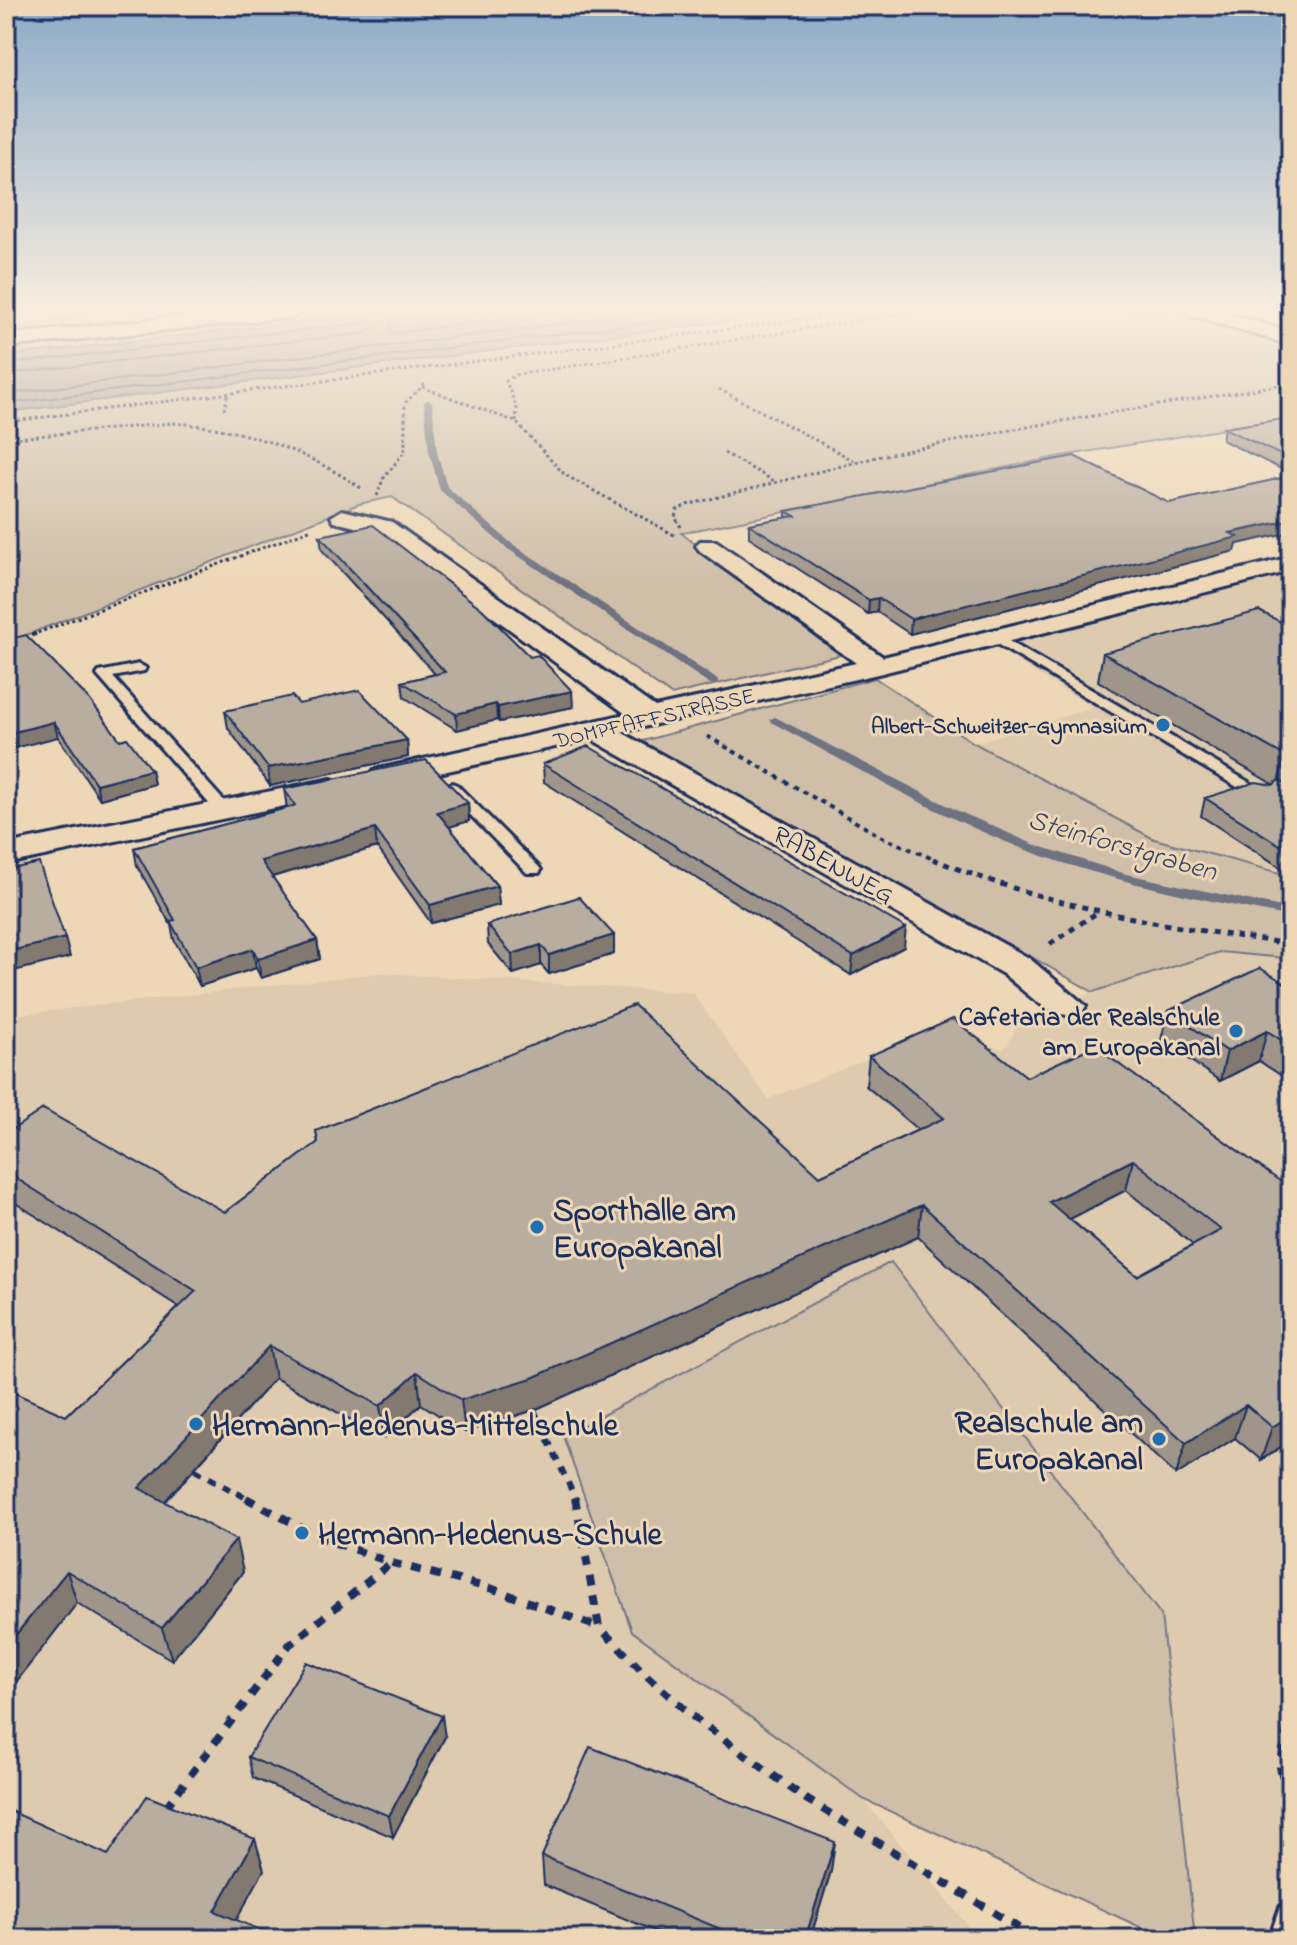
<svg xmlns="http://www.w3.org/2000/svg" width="1297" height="1945" viewBox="0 0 1297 1945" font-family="'Indie Flower',sans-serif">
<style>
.built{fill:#ddcaaf}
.green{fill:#cfbfa9;stroke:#757784;stroke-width:2}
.water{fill:#a59e98;stroke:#6e7281;stroke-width:2}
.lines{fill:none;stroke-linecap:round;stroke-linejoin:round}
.shore{stroke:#525b75;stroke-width:2}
.stream{fill:#6e7281;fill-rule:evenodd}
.service-casing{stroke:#1b2f5e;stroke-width:6}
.minor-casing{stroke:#1b2f5e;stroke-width:6}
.tertiary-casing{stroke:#1b2f5e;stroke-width:6}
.secondary-casing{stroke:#1b2f5e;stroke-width:6}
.path-far4{stroke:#1b2f5e;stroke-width:3;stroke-dasharray:3 3;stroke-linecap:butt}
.path-far3{stroke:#1b2f5e;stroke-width:4;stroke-dasharray:5 5;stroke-linecap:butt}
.path-far2{stroke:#1b2f5e;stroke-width:5;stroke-dasharray:6 6;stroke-linecap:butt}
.path-far1{stroke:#1b2f5e;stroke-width:6;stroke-dasharray:8 8;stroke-linecap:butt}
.path{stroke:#1b2f5e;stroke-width:8;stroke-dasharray:10 10;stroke-linecap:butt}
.service{fill:#edd7b6;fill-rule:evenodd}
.minor{fill:#edd7b6;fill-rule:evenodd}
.tertiary{fill:#edd7b6;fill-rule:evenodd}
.secondary{fill:#edd7b6;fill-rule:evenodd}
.wall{fill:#9f958a;stroke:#1b2f5e;stroke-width:2;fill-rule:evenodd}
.shaded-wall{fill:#827970;stroke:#1b2f5e;stroke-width:2}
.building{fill:#b9ada0;stroke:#1b2f5e;stroke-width:2;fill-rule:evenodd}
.poi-dot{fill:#1f6fb2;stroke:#edd7b6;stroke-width:3}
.labels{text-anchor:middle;stroke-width:6;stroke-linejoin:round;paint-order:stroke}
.far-street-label{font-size:22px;fill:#1b2f5e;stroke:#edd7b6}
.far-poi-label{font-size:22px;font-weight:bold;fill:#1b2f5e;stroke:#edd7b6;text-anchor:end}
.street-label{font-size:26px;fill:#1b2f5e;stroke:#edd7b6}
.poi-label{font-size:26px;font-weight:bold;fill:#1b2f5e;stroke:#edd7b6;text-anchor:end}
.water-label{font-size:28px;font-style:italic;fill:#37456a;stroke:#edd7b6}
.near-poi-label{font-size:32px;font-weight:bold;fill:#1b2f5e;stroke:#edd7b6;text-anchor:start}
</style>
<rect width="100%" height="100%" fill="#edd7b6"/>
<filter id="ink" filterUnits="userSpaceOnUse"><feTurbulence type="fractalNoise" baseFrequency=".0125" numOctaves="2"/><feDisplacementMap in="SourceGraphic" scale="16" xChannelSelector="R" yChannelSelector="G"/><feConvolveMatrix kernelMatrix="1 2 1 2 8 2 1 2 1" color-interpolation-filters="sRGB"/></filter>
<g filter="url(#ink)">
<path class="built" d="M1291,573V876L1154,839L974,743L1093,708L996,648Z
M1220,952L1285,958L1291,963V1939H1195L1161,1615L632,1631L863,1799L979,1939H6V1016L381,973L693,993L768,1099L937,1031L1004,1050L1017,1027L1093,992Z"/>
<path class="green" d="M97,311H396L6,356V330Z
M806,311H1178L1291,346V418L1062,456L681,533L840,655L671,695L392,497L359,504L6,643V412Z
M875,678L974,743L1154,839L1291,876V963L1285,958L1220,952L1093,992L1028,955L1016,966L624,746Z
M891,1262L1161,1615L1195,1939H1166L863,1799L632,1631L563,1436Z"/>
<path class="water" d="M396,311H806L6,412V356Z"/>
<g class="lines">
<path class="shore" d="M394,311L390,329L394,333L567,311
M6,364L363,323L370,319L372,311
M6,374L365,333L378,325L382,311
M6,394L662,311
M6,404L742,311"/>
<path class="stream" d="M428,400L432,402L437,452L447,487L511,543L718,680V684H710L505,547L440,490L429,452L424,402Z
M775,717L958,811L1033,844L1126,874L1291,909V917C1201,899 1112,882 1026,850C938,816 855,767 771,722L769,720Z"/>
<defs>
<path id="service" d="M995,633L1269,794L1272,797L1269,800H1259L990,640V634Z
M139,664L146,668L144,671L113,677L231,809L233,812L231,815H219L97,675L99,672Z
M452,783L457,785L539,867L541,870L539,873H527L447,791L444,788Z
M1291,1902V1939H1269L1280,1907Z"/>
<path id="minor" d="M342,510L392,522L655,707L856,663L700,551L696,546L700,541H716L883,657L1291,557V571L878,674L621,732L1029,958L1086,1006L1081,1014C1051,1022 1026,991 1003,974L591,739L385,785L374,782L370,776L374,770L626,714L376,532L334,522L331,517Z
M331,779L342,782L346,788L342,794L6,864V844Z"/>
<path id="tertiary" d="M1186,311H1219L1291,332V345L1189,315Z"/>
<path id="secondary" d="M233,311H304L294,317L6,347V335Z"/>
</defs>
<use href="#service" class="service-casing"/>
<use href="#minor" class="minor-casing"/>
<use href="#tertiary" class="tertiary-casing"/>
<use href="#secondary" class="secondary-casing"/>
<path class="path-far4" d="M324,313L339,311
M422,387L516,422L565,475L676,536
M719,389L859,463
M224,410L228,394
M6,422L867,311
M516,422L517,409L506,381L515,375L919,311
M6,439L173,423C243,428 303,449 361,488
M724,453L776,482
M377,496L383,479L405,451V403L425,384
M681,527L675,517L677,510L687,505L881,456L1015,429L1291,383
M32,635L312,529"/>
<path class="path-far3" d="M22,639L38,633
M707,736L880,836L938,861"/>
<path class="path-far2" d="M933,859C1048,907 1169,927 1291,944
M1050,944L1098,912"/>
<path class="path-far1" d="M534,1410L576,1500
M195,1470L250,1500"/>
<path class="path" d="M246,1498L319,1537L392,1563L493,1589L598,1627
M575,1498L599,1627L646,1675L697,1720L806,1799L1038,1939
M1291,1708L1280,1767L1291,1806
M166,1807L289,1645L391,1563"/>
<use href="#service" class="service"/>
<use href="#minor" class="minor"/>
<use href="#tertiary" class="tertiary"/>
<use href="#secondary" class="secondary"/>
</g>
<path class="wall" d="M1291,418V474L1222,440L1224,428Z
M1291,476V532L1237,544L1235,551L910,634L877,612L868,614L749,537V524L786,518V511L1169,503Z
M320,536L573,707L499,722L497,720L457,730L404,697L402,682L435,674L322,550Z
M1291,627L1285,784L1291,787V874L1201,816L1205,798L1274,785L1098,681L1103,653Z
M6,640L120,740L151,770L154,784L100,799L58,737Z
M299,704L407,740L408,757L270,786L228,728L225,711Z
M543,764L904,947L851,975L544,782Z
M284,789L468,803L469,821L449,827L497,886L499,905L431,923L377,847L272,877L317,940L320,959L261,978L256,968L200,986L174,940L171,925L137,866L134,848L287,808Z
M487,925L614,935V954L549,974L541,965L513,974L488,944Z
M1291,987V1082L1259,1061L1220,1081L1161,1040L1168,1011Z
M869,1056L1027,1077L1288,1187L1291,1440L1261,1460L1235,1438L1176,1475L918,1237L534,1410L465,1432L421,1404L384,1438L275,1378L165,1502L243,1572L172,1660L77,1603L6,1695L66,1416L179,1307L6,1197V1134L225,1212L318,1143L316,1131L820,1176L918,1130L866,1086ZM1126,1190L1193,1245L1137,1276L1070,1219Z
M445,1737L393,1837L253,1778L248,1757Z
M542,1856L831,1871L810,1939H674L544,1885Z"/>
<path class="shaded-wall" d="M1291,520V532L1237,544L1235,551L910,634L911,619L1230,533Z
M878,598L877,612L868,614L869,600Z
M572,691L573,707L499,722L498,707Z
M496,704L497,720L457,730L456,714Z
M54,722L58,737L6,750V734Z
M407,740L408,757L270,786L268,768Z
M1291,754V782L1277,786L1285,756Z
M151,770L154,784L100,799L96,784Z
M468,803L469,821L439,830L437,812Z
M375,829L377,847L264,879L261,861Z
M497,886L499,905L431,923L430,905Z
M906,928L904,947L851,975L853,956Z
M614,935V954L549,974V955Z
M65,938L70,957L6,973V952Z
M317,940L320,959L261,978L258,959Z
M541,945V965L513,974L512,954Z
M253,949L256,968L200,986L196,967Z
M1267,1031L1259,1061L1220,1081L1227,1051Z
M1133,1160L1126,1190L1043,1233L1049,1202Z
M922,1205L918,1237L534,1410L465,1432L461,1400Z
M269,1346L275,1378L148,1520L139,1488Z
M417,1372L421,1404L384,1438L380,1406Z
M1246,1405L1235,1438L1176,1475L1186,1443Z
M1291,1415V1440L1261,1460L1272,1427Z
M236,1540L243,1572L172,1660L162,1628Z
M67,1571L77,1603L6,1695V1647Z
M442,1716L445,1737L393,1837L389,1816Z
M255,1839L264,1870L226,1939L215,1911Z
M835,1842L831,1871L810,1939H805Z"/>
<path class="building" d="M1291,418V460L1224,428Z
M1074,456L1169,503L1291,476V520L1230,533L1238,537L911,619L878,598L869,600L749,524L795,516L786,511Z
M373,525L482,609L530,657L538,655L572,691L498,707L496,704L456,714L402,682L445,672L320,536Z
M1259,611L1291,627V754L1285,756L1103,653Z
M26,635L89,699L120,740L127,738L151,770L96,784L54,722L6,734V640Z
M359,690L407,740L268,768L225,711L292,696L299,704Z
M588,746L906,928L853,956L543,764Z
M426,760L468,803L437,812L497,886L430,905L375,829L261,861L317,940L258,959L253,949L196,967L170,921L175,920L134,848L291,807L295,805L284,789Z
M1279,780L1291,787V852L1205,798L1256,782L1273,785Z
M39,863L65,938L6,952V870Z
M579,897L614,935L549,955L541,945L512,954L487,925Z
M1260,968L1291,987V1046L1267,1031L1227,1051L1168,1011Z
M634,1005L820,1176L944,1118L869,1056L953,1019L1027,1077L1094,1046L1288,1187L1291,1185V1415L1272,1427L1246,1405L1186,1443L922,1205L532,1378L461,1400L417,1372L380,1406L269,1346L139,1488L236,1540L162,1628L67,1571L6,1647V1389L66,1416L196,1291L6,1172V1134L43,1109L225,1212L318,1142L316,1131ZM1133,1160L1221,1230L1137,1276L1049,1202Z
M306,1662L442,1716L389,1816L248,1757Z
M590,1747L835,1842L805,1939H745L542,1856Z
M147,1796L255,1839L215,1911L282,1939H6V1809L108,1855Z"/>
</g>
<linearGradient id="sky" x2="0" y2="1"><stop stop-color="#8dabc8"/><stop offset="0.53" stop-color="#f7edde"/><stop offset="1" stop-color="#f7edde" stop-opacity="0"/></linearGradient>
<rect width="1297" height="584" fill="url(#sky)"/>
<g class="poi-dot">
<circle cx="1163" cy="725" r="8"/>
<circle cx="1236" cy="1031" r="8"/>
<circle cx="537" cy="1227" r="8"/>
<circle cx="196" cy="1424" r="8"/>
<circle cx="1159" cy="1439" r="8"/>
<circle cx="302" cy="1533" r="8"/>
</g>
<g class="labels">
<g class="far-street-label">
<text transform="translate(654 717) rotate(-13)" y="8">DOMPFAFFSTRASSE</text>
</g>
<g class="far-poi-label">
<text x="1147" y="733">Albert-Schweitzer-Gymnasium</text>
</g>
<g class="street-label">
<text transform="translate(834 864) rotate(29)" y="9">RABENWEG</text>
</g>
<g class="poi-label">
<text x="1220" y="1025">Cafetaria der Realschule<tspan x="1220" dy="30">am Europakanal</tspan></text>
</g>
<g class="water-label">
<text transform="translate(1123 844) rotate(16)" y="10">Steinforstgraben</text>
</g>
<g class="near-poi-label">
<text x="553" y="1220">Sporthalle am<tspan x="553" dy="37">Europakanal</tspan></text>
<text x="1143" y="1432" text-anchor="end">Realschule am<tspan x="1143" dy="37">Europakanal</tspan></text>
<text x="212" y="1435">Hermann-Hedenus-Mittelschule</text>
<text x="318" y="1544">Hermann-Hedenus-Schule</text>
</g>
</g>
<rect width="1297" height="1945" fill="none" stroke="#edd7b6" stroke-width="32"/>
<rect x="16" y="16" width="1265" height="1913" fill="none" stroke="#1b2f5e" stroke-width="3" filter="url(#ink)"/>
</svg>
